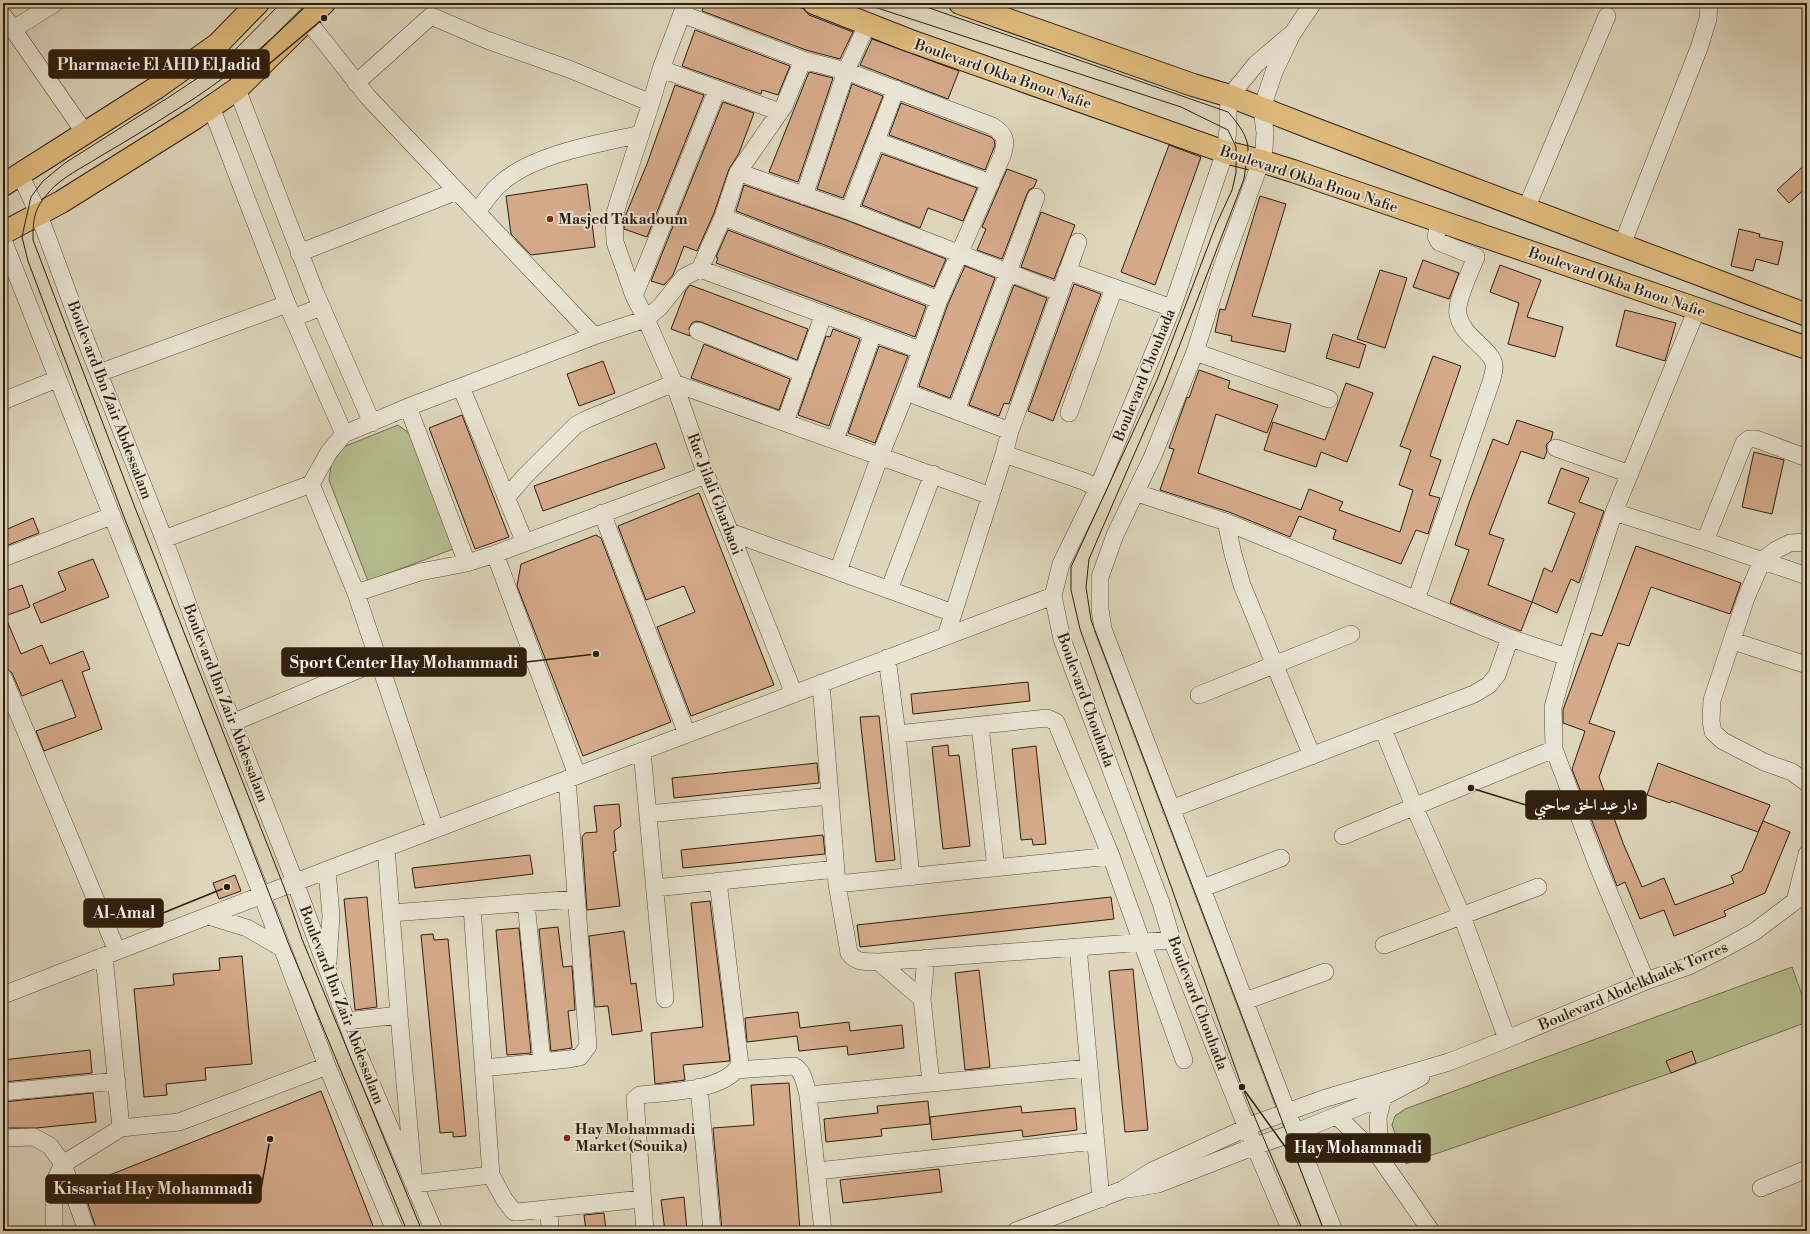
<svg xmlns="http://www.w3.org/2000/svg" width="1810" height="1234" viewBox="0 0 1810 1234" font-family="'Libre Bodoni',Amiri,serif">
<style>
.green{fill:#b5bd8f;stroke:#716e4e}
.building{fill:#d5aa8a;stroke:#2d1e0c}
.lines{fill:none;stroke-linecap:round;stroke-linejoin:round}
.minor-casing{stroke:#5a4c38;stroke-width:18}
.major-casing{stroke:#2d1e0c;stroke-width:24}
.minor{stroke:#eae5d4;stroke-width:17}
.major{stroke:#e0bc7e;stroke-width:22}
.tram{stroke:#2d1e0c;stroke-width:1}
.poi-dot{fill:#8f2418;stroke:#eae5d4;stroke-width:1.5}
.labels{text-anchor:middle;stroke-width:3.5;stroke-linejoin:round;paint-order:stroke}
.street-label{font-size:15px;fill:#2d1e0c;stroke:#eae5d4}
.poi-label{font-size:15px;font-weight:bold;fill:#2d1e0c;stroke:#eae5d4;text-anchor:start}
.leader{fill:none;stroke:#2d1e0c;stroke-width:1.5}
.callout-dot{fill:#2d1e0c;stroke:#eae5d4;stroke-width:1.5}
.callout{fill:#2d1e0c;stroke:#2d1e0c;stroke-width:1.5}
.callout-label{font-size:16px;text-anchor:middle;font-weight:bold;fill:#fff}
</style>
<rect width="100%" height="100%" fill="#dfd7bd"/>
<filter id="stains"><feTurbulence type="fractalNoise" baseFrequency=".005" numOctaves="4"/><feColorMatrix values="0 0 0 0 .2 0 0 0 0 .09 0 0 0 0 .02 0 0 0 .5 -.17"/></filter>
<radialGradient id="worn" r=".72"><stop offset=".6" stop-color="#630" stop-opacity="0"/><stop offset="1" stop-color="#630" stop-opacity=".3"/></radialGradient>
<path class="green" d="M398,425L413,436L456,548L368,581L329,480L333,451Z
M1792,967L1807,1009V1022L1671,1073L1406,1164L1392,1125L1395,1116L1405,1109Z"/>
<path class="building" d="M705,3H786L804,9L809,15L853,32L840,59L806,50L702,11Z
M695,30L790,66L778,95L762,90L761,94L682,66Z
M872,39L959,71L948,99L860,65Z
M809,72L833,78L798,182L769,172Z
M852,84L883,96L843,198L817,189Z
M675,85L704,95L647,237L624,229V219L647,164Z
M723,102L754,113L739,153L729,169L714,213L697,251L684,246L673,275L664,285L651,281Z
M901,103L991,137L994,140L995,145L985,170L889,135Z
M1169,145L1201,157L1155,285L1121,272Z
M882,154L977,188L963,221L928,208L920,228L862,205Z
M1807,163V187L1789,203L1777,190Z
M1007,169L1037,180L1034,187L1029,190L1027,194L1002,259L977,250L986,229L982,227Z
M587,184L595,247L531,255L511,234L506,196Z
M744,185L846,220L946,259L934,287L736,211Z
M1260,196L1286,204L1252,316L1291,324L1285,352L1231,341L1232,336L1215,332L1220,309L1225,310Z
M1041,212L1075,225L1054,279L1021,267Z
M1739,229L1760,234L1759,237L1783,242L1778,265L1756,259L1753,271L1731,266Z
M728,230L926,306L915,337L716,263L718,258L716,257Z
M1423,260L1459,273L1449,299L1413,287Z
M1500,265L1541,280L1527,317L1563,327L1555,357L1508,344L1519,303L1490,292Z
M965,266L995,278L950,398L919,386L948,304Z
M1380,270L1407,278L1385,348L1357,339Z
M1074,284L1101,294L1053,421L1028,411Z
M690,285L808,329L797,360L701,322L696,321L692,323L689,328L690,336L671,329L686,290Z
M1014,285L1047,298L1009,404L1004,403L999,416L969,405Z
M1625,310L1676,323L1665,361L1616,346Z
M833,329L860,339L829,426L798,415L826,336L830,337Z
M1333,334L1366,345L1359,368L1326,358Z
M704,344L790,379L779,410L691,378Z
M879,346L908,356L875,443L848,433Z
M1433,356L1461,366L1430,456L1441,460L1429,495L1440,498L1428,534L1416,530L1401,564L1333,539L1336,530L1299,516L1290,537L1229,512L1160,490L1174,449L1169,448L1178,422L1187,397L1189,398L1199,370L1230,381L1228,388L1278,405L1267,433L1216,414L1198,473L1301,510L1309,489L1343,502L1339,510L1400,532L1413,490L1399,485L1411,450L1400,446Z
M603,361L615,393L579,406L567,374Z
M1346,383L1373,393L1347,462L1321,452L1316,467L1264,450L1273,422L1325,440Z
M462,415L509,537L475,549L429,428Z
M1517,420L1553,432L1551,440L1546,445L1547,451L1544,459L1521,451L1489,534L1504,539L1488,585L1532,602L1521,631L1450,603L1469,550L1455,545L1469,503L1493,439L1508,445Z
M656,443L665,468L543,511L534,486Z
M1754,452L1784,460L1772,514L1742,507Z
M1561,468L1589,478L1579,502L1604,511L1579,583L1571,579L1557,613L1532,602L1544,568L1552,572L1575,513L1548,503Z
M699,493L774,685L691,716L657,627L695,612L684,586L646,600L618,526Z
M33,518L39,533L3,547V531Z
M596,535L601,538L671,722L583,756L517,586L521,564Z
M1636,546L1741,583L1730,614L1651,587L1629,646L1618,643L1589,723L1615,732L1599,777L1623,843L1642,887L1664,878L1675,905L1734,883L1731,876L1742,871L1763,821L1790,832L1765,893L1724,911L1726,916L1674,936L1664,910L1640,919L1625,882L1617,886L1572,769L1585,731L1563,723V710L1591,633L1602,636Z
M93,559L109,597L41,623L33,604L66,590L58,572Z
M22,585L30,607L5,616L21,654L42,645L50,664L83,651L90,669L82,672L102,729L44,751L36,731L76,717L62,680L22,696L12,673L5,667L3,663V592Z
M1028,682L1030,701L913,714L911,694Z
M879,716L895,860L876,862L860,717Z
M948,745L949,756L959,755L970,846L943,849L932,747Z
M1036,746L1046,844L1033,845L1032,839L1021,840L1012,749Z
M817,763L819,783L674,798L672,778Z
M1658,763L1770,805L1758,832L1671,801L1670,803L1647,795Z
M619,804L621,826L614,831L616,851L613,852L620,906L587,910L582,837L585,833L597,832L594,806Z
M823,835L825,854L683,868L681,850Z
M530,855L533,874L415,888L412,868Z
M235,875L241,891L219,899L213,883Z
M367,897L377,1007L355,1010L344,899Z
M1111,897L1114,919L860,947L857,925Z
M710,901L730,1061L683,1065L685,1080L655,1084L651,1033L703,1027L691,903Z
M558,927L563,967L572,966L575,1010L568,1011L572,1048L551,1051L539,929Z
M519,928L531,1053L507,1055L496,930Z
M624,931L631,984L636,983L642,1031L612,1035L608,1006L595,1007L589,936Z
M433,934L434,940L448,939L466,1136L453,1137V1132L440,1133L421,935Z
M242,956L252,1064L205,1068L206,1080L166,1084L167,1095L144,1097L134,989L174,985L173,974L220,970L219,958Z
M1133,969L1148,1130L1125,1132L1109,971Z
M979,970L990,1067L965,1070L955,973Z
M798,1012L800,1028L849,1022L850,1031L902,1025L904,1048L848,1055L847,1046L799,1051L797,1036L747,1042L745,1018Z
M90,1050L92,1073L3,1082V1060Z
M1692,1051L1696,1063L1671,1073L1666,1061Z
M789,1083L800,1231H722L713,1128L754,1125L751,1085Z
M321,1091L375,1231H97L82,1186Z
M93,1093L96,1122L36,1128H3V1102Z
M928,1101L930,1124L881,1129L882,1136L826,1142L824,1119L878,1113L877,1106Z
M1021,1106L1022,1113L1075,1108L1077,1130L1023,1137L1022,1130L932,1140L930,1117Z
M939,1169L942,1192L843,1203L840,1180Z
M684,1197L687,1231H665L661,1200Z
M604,1213L606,1231H586L584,1215Z"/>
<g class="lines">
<defs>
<path id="minor" d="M686,3L661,69L651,103L619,200L614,217L615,242L634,296L646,319L674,383L706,475L730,532L794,694
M1313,3L1292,34L1274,72L1262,108L1265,133L1264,149L1261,161L1221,270L1195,352L1152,458L1115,535L1100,577V609L1103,629L1287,1112L1334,1231
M682,14L803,60L846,71L992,126C1006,134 1007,141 1002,156L939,300L906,392L880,456L838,571
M3,15L85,133
M307,20L368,97L594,336
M12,30L55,3
M1289,36L1256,64L1230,96L1228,112V130L1225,152L1172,308L1098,488L1061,564L1053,596L1062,639L1161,903L1172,940L1247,1128L1291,1231
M661,69L780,112
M356,83L431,16L487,40L569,69L651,103
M237,89L315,292L372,423
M211,107L287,304L344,434
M876,141L991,183
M738,172L849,211L1059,292
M20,174L39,215L79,323L164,539L212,670L295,882L359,1055L434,1231
M804,196L846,71L867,25
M1526,209L1607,16
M849,211L896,89
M477,212C484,203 490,193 498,186C530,154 598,144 641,134
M723,217L939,300
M3,240L262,895L327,1066L395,1231
M1622,245L1699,48L1708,19L1709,3
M299,253L457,191
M700,269L723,217L738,172L784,106L803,60
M1067,271L1172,308
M634,296L717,90
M293,318L321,307
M698,331L803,373
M1195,352L1329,399
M99,373L287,304
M461,387L525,543
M906,392L1010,431
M3,401L57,379
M408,407L467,563
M956,411L1036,197
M1069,413L1114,288
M785,422L823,316
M835,440L873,333
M1556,448L1630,474
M1004,454L1083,481L1098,488
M311,484L356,593L435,829
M1137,493L1226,522L1510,638L1567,657
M507,497L524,477L576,425L585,420L674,383L991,496
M1614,512L1705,541L1807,576
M602,513L687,734
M1226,522L1233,554L1242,585L1312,756
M730,532L953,613
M164,539L311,484L329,452L344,434L408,407L594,336L646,319L660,307L684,277L700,269L920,350
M1705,541L1744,443L1749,439H1756L1807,458
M1807,542L1790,543L1776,550L1762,561L1746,598L1712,700L1711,721L1713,732L1723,741L1764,762L1792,772L1807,783
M495,554L577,775
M3,558L111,516
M889,590L933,474
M356,593L420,572L467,563L495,554L706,475
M1416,600L1492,379C1493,373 1496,367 1493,361C1487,346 1463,337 1458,315C1455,302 1471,270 1476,257L1439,242L1436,236L1440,221
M946,636L1004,454L1010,431L1078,242
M1733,641L1807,665
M887,658L897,734L911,877
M3,677L117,951
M821,683L837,884L849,953C857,964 867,961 879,962L1172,940
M1199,695L1351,634
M232,723L379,661
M980,726L996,868
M1383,729L1414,806L1462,916L1507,1039
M897,734L1047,718L1056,722L1111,856L1184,1060
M642,751L665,999
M1171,809L1474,694L1489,685L1497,675L1510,638
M648,814L830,796
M1343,836L1554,749
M327,870L331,916L328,962
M837,884L1111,856
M655,888L836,869
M1203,888L1281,858
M1795,901L1807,854
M526,903L542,1062
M391,913L576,899
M208,916L247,928L282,948
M1384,945L1538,887
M1078,947L1101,1199
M104,956L121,1128
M879,962L922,999L931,1083
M1646,981L1597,864L1554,749L1553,707L1567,657L1614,512L1697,309
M3,995L327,870L1053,596
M922,999L926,958
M1245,1001L1325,972
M399,1015L414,1184L491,1175L472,907
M347,1021L399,1015L386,848
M484,1068L569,1059L580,1057L588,1046L567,779
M736,1070L794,1066C804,1071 805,1085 808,1095L823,1231
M699,1087L712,1231
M3,1092L117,1081
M808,1095L1088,1068
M1337,1116L1380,1158L1431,1231
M3,1138L34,1137L50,1146L63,1164L54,1182V1231
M1380,1158L1378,1118L1383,1097
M817,1171L1095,1141
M491,1175L504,1199L514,1212H517L642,1199
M1761,1188L1807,1169
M1129,1189L1158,1184L1255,1146L1296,1132L1383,1097L1421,1077
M549,1209L550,1231
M87,1231L63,1164L121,1128L179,1122L327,1066
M645,1231L635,1099L640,1095C667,1092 727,1091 740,1064L718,881
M1016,1231L1122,1190L1152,1171L1257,1123L1326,1098L1449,1062L1507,1039L1646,981L1689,966L1721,950L1754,932L1807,892"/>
<path id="major" d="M814,3L908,40L1225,152L1261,161L1293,171L1697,309L1807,348
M960,3L1193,85L1230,96L1312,128L1807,315
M3,185L156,88L218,44L258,3
M3,233L61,202L195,118L237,89L324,3"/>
</defs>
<use href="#minor" class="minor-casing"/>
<use href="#major" class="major-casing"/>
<use href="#minor" class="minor"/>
<use href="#major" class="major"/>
<path class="tram" d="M281,3L225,60L169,97L65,163L43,181L31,197L25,223L22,237L28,261L121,509L289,945L407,1231
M309,3C268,44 225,80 176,110C151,126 125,142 99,157C82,168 62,177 49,192C34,209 33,218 33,240L134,505L284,887L302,939L422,1231
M862,3L1181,107L1228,130L1236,147V173L1232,190L1216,225L1157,380L1071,567V590L1080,629L1242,1087L1303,1231
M915,3L1228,112C1236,121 1249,137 1248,150C1247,160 1245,169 1244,179L1165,383L1089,559L1086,587L1091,620L1324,1231"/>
</g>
<g class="poi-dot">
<circle cx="550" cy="219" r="4"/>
<circle cx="567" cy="1138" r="4"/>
</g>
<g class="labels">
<g class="street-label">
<text transform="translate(1003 74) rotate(19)" y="5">Boulevard Okba Bnou Nafie</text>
<text transform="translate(1309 179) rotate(18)" y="5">Boulevard Okba Bnou Nafie</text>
<text transform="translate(1617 282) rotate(19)" y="5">Boulevard Okba Bnou Nafie</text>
<text transform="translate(1144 375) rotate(-68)" y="5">Boulevard Chouhada</text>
<text transform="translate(110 400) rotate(69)" y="5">Boulevard Ibn Zair Abdessalam</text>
<text transform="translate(715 494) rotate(69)" y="5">Rue Jilali Gharbaoi</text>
<text transform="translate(1086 700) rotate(70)" y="5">Boulevard Chouhada</text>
<text transform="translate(226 703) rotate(69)" y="5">Boulevard Ibn Zair Abdessalam</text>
<text transform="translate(1633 986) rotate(-23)" y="5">Boulevard Abdelkhalek Torres</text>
<text transform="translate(1198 1003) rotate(69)" y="5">Boulevard Chouhada</text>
<text transform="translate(342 1005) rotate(69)" y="5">Boulevard Ibn Zair Abdessalam</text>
</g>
<g class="poi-label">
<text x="558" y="224">Masjed Takadoum</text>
<text x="575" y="1134">Hay Mohammadi<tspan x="575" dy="17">Market (Souika)</tspan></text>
</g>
</g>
<path class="leader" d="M324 18L269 64M596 654L526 662M1471 788L1526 805M227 887L163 913M1242 1087L1286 1148M270 1139L261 1189"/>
<g class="callout-dot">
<circle cx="324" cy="18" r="4"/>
<circle cx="596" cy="654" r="4"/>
<circle cx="1471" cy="788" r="4"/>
<circle cx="227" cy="887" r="4"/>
<circle cx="1242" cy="1087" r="4"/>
<circle cx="270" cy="1139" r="4"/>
</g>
<g class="callout">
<rect x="49" y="50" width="220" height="28" rx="4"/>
<rect x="282" y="648" width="244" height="28" rx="4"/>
<rect x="1526" y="791" width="120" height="28" rx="4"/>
<rect x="84" y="899" width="79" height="28" rx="4"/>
<rect x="1286" y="1134" width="144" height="28" rx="4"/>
<rect x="46" y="1175" width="215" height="28" rx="4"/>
</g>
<g class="callout-label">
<text x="159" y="70">Pharmacie El AHD El Jadid</text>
<text x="404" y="668">Sport Center Hay Mohammadi</text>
<text x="1586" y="810">دار عبد الحق صاحبي</text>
<text x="124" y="918">Al-Amal</text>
<text x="1358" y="1153">Hay Mohammadi</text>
<text x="153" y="1194">Kissariat Hay Mohammadi</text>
</g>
<rect width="1810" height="1234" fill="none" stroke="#dfd7bd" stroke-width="16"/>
<rect x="4" y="4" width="1802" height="1226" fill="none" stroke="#2d1e0c" stroke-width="2"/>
<rect x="8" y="8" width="1794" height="1218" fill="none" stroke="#2d1e0c"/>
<rect width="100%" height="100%" filter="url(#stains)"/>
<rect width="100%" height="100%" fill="url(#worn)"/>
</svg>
